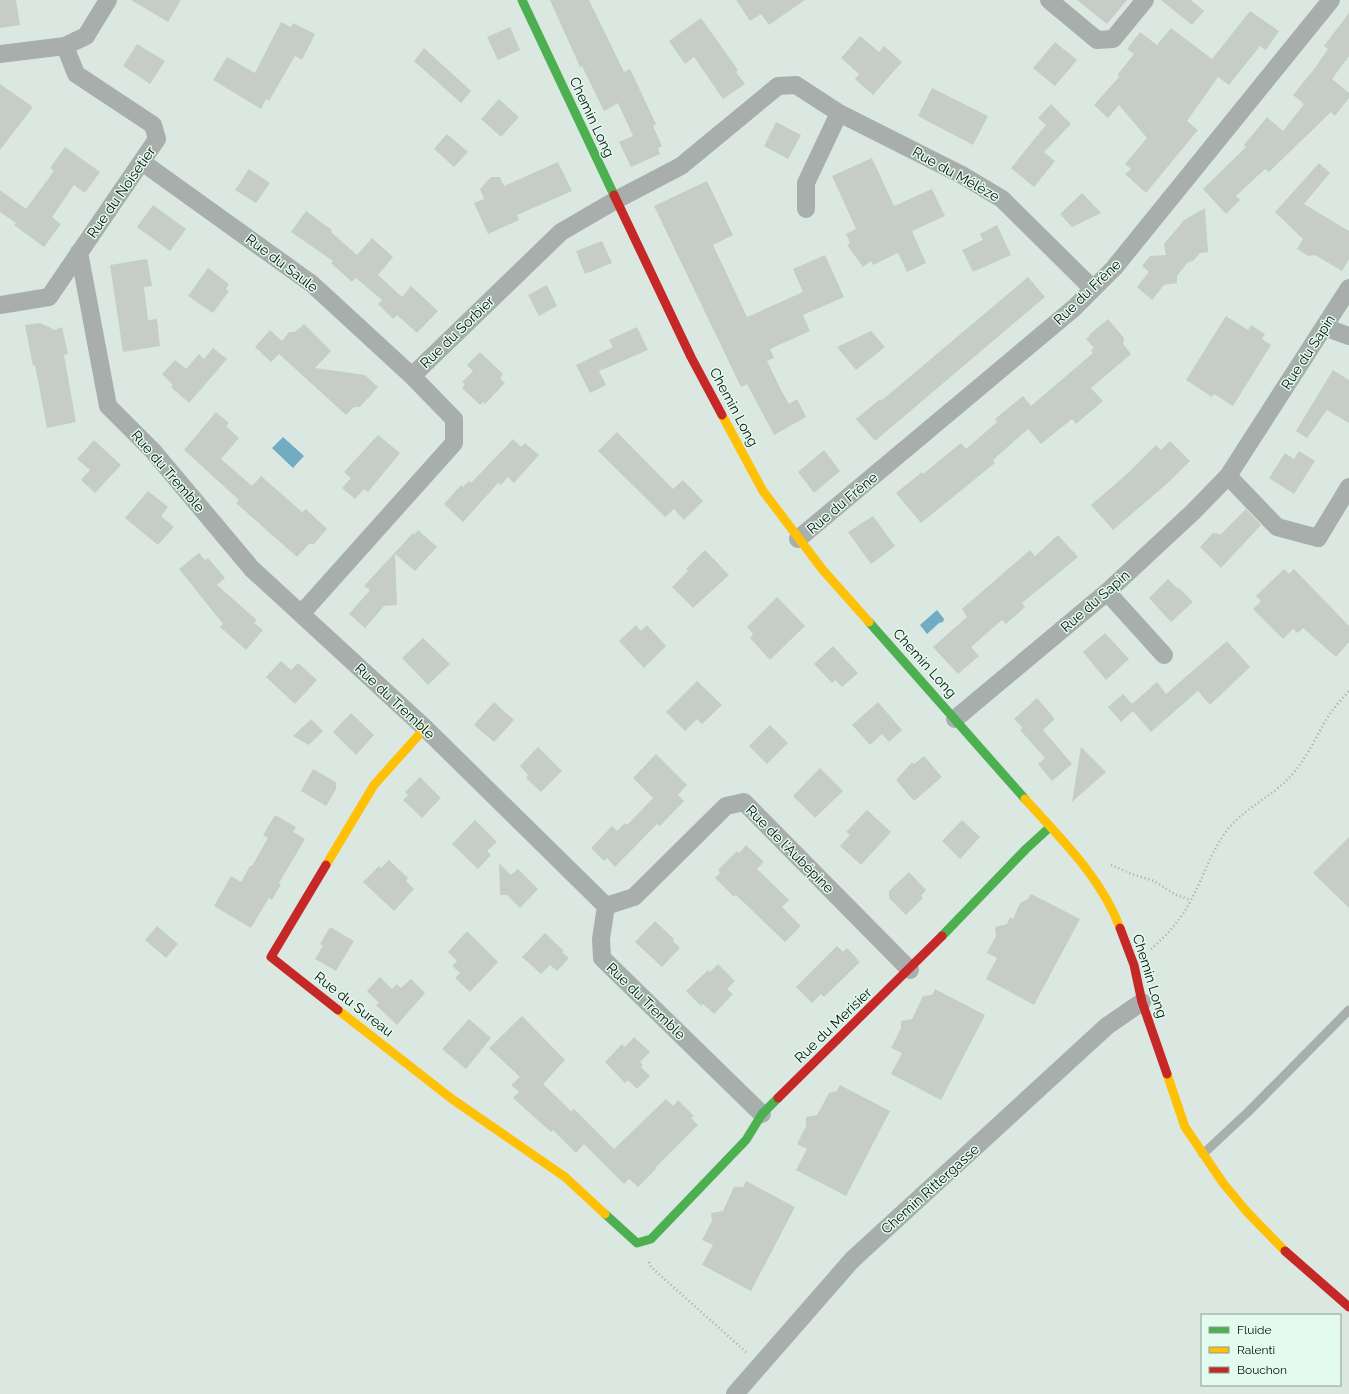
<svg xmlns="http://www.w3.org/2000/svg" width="1349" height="1394" viewBox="0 0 1349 1394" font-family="Raleway,sans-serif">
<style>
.water{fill:#72acc3}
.building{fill:#c5cdc6}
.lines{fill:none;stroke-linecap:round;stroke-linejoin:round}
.path{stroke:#a5acaa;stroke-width:2.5;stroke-dasharray:1 3;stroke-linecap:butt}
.lane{stroke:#a8aeac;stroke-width:9}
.street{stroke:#a8aeac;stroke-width:18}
.fast{stroke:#4caf50;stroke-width:9}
.slow{stroke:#ffc107;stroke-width:9}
.jam{stroke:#c62828;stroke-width:9}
.labels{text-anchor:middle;stroke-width:3;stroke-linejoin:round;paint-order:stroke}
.street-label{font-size:14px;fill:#08100c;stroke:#e3fbee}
</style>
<rect width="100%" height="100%" fill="#dbe8e1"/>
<path class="water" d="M283,437L304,456L293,468L272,448Z
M937,610L944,619L943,622L939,623L927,634L920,625Z"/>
<path class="building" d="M0,0H16L20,25L0,28Z
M131,0H181L168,22Z
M550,0H589L624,72L630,69L656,124L653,126L662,146L658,148L660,154L631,167L619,142L633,136L618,103L604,111L582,66L580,67Z
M736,0H805L769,25L761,14L750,21Z
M1077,0H1127L1107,24Z
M1161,0H1191L1204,11L1192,25Z
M1250,11L1279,31L1266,50L1260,46L1229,85L1218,77L1187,121L1198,130L1146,193L1125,174L1131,169L1125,164L1147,138L1119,105L1108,118L1094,105L1119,77L1118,74L1134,54L1127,49L1140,32L1157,45L1171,28L1212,59Z
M1349,13V56L1332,79L1349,93V98L1335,116L1331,112L1269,172L1265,169L1236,196L1240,200L1226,214L1203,189L1246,147L1244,145L1267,117L1283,131L1304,104L1293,95L1315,68L1328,49L1324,46Z
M701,18L738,70L736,72L745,84L723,99L694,57L685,64L669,41Z
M281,22L291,27L293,23L315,34L302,60L295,56L269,101L266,99L261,109L213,80L227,57L255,73Z
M510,27L520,50L498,60L487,37Z
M860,36L879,52L884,46L902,62L873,95L855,79L859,74L841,58Z
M1055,42L1077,60L1055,86L1033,68Z
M137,44L165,61L150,84L123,66Z
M424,48L471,91L461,103L414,61Z
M0,84L33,107L0,150Z
M932,88L988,116L973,145L918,116Z
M499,99L519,117L501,137L481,119Z
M1051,104L1071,124L1044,152L1055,161L1034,187L1011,168L1046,125L1038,118Z
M776,122L801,135L788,159L764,146Z
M447,134L468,152L454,167L434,149Z
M65,147L100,172L85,193L74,185L52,217L61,224L44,247L14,225L16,223L0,212V190L26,209L54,171L50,168Z
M872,158L894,206L932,189L945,216L912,231L926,263L907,272L898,253L873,265L871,261L863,267L847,245L850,243L846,234L856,229L832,176Z
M558,162L572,191L517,215L519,220L488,234L474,203L484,199L480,189L491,177H500L504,186Z
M1319,163L1330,173L1304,204L1349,231V259L1342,271L1315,255L1308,256L1297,249L1303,239L1275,212Z
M249,169L270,183L256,203L235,190Z
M707,181L733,235L713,245L747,317L803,292L793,269L825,255L844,297L803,315L810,331L770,349L774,358L767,361L781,390L789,404L797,399L806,417L774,435L747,384L741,387L654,206Z
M1082,193L1101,213L1072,227L1060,214Z
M153,205L186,229L170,251L137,227Z
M1205,208L1208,252L1200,253L1193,261L1188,262L1177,276V283L1164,285L1152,300L1137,287L1149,272L1142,266L1150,256L1166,255L1164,244L1184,220Z
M306,211L332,230L331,232L357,255L372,238L393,257L378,275L402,297L411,286L438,311L417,333L397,315L393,319L378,304L382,300L356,278L352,282L331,263L333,261L291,232Z
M997,225L1011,255L973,272L962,250L983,240L980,234Z
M602,241L612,263L585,274L576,251Z
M147,259L152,286L144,287L148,320L157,319L160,346L123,352L110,265Z
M208,268L229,284L226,289L229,291L213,313L188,296Z
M1028,277L1045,297L875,441L856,419L880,399L881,401Z
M547,285L557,306L539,316L528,295Z
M1226,316L1248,330L1251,325L1265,334L1262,339L1271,345L1233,406L1214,394L1212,397L1186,380Z
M1108,319L1124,338L1123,344L1131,354L1091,388L1103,401L1076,424L1072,419L1041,444L1028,429L993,460L995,463L921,523L896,493L922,472L923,474L961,443L966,449L997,422L995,419L1023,396L1031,406L1093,353L1091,350L1094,348L1086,339L1090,336L1089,335Z
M40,323L55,330L62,327L68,354L64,355L76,422L47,428L35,365L33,366L25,325Z
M304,324L331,351L315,368L365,375L378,387L360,407H354L346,415L279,354L271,362L255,347L270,330L282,341L289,332H295Z
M637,327L648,350L599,371L606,385L590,393L576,365L613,347L609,340Z
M871,331L885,347L856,370L837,347Z
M213,348L227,359L189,403L171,387L173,385L162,374L175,360L186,369L199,354L204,359Z
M480,352L503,374L500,378L505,383L485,404L483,402L480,405L462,388L465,384L462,382L473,371L467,365Z
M1333,370L1349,380V423L1327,410L1307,438L1296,431Z
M216,412L229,423L226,426L239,438L221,459L252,486L261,476L302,512L306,509L327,529L314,544H309L297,557L236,503L239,500L184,450Z
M617,432L673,489L683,480L703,501L684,520L674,509L665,517L598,451Z
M378,435L400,453L368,492L364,489L355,499L342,488L351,478L344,472Z
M513,439L521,447L525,443L539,455L514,483L508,477L501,485L498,483L463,522L444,504L461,485L463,487L469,481L471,483Z
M94,440L121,465L95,493L81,480L90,470L77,459Z
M1170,441L1190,461L1170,481L1113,530L1091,505L1127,474L1156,445L1161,450Z
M824,450L840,471L814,493L798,472Z
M1299,451L1315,461L1294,494L1269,478L1285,453L1294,459Z
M148,491L168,507L161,516L174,527L158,545L125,518Z
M1246,509L1261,525L1221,568L1200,547L1213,533L1221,534Z
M873,516L895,546L871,564L848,532Z
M418,530L437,547L415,571L395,554L397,605L384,606L365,628L349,614L370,590L364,586L413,533L414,535Z
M1058,535L1078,557L1022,603L1025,607L1006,624L1002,620L971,647L979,656L958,674L933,647L967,617L962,609L1030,550L1035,556Z
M705,550L729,575L693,608L672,587L688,571L686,569Z
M199,553L205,560L208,558L225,578L217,585L257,620L254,623L263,630L246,650L220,627L223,624L179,569Z
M1284,569L1289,574L1294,569L1349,626V642L1336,657L1303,628L1298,633L1293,629L1283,639L1253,609L1261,601L1256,596Z
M1168,579L1178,589L1179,588L1193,602L1171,622L1149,598Z
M777,597L805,626L770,660L750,638L753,634L747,627Z
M636,625L641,631L647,625L666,646L644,668L619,641Z
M1105,633L1129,659L1106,680L1083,652Z
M423,638L450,664L428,685L402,658Z
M1227,641L1250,667L1210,705L1198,691L1151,732L1133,711L1121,722L1108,707L1123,694L1132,704L1157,682L1166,694Z
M833,646L858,673L842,687L835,680L832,683L814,664Z
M281,661L291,670L298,663L317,680L295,704L266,677Z
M697,681L722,705L702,724L697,719L685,731L666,712Z
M1037,698L1055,719L1043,730L1072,764L1052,781L1038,764L1045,758L1020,730L1023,728L1014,719Z
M494,702L514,720L494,742L474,725Z
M878,702L902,730L889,742L882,734L870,745L852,725Z
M351,713L374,735L356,755L333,732Z
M311,719L323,731L309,745L293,736Z
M770,725L788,743L767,764L749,746Z
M538,747L562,771L541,792L526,778L528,775L520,766Z
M1081,747L1106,772L1072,802Z
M656,754L687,785L678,795L684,801L660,826L657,824L615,867L607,858L604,861L591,848L612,826L617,831L625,823L627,825L653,798L633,778Z
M924,756L942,777L914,801L896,780L912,762L914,764Z
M820,768L843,791L815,818L793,796Z
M313,769L336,782V789L326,806L301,791Z
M420,777L441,798L422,818L403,800L408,795L405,792Z
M867,810L891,832L861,865L840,846L850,835L846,832Z
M275,815L296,827L293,832L305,839L279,883L281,884L272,900L269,898L251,928L214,906L231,876L241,882L250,866H252L268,838L263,835Z
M475,820L497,842L487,851L491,855L478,869L452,844Z
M962,820L980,837L960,859L942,841Z
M1349,837V908L1313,873Z
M746,845L764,862L757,869L789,900L782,907L801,926L785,942L736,895L734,897L715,878L720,873L718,870L737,851L739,853Z
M389,860L408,878L406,881L414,889L394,911L363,882L379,866L381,868Z
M499,863L511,875L518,869L538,889L520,908L507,895H500Z
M909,872L926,890L921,896L923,898L906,915L889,898V891Z
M1031,894L1080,919L1034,1005L986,979L997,958L987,953L996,936L995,927L1007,924L1010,917L1013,919L1020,903L1028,899Z
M655,921L674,939L673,941L680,948L662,967L635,942Z
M157,926L178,944L166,958L145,940Z
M330,927L354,941L336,971L315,959L323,946L320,944Z
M467,931L498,962L470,992L455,978L460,973L452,966L457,961L448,952Z
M545,933L564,951L562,952L569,958L557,971L550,965L541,974L522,957Z
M837,946L843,952L847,948L860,962L824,997L821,994L812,1003L796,987Z
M718,964L735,981L727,989L733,994L714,1014L703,1004L701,1006L686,991L708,970L710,972Z
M380,977L392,989L397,984L401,988L411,979L425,993L397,1025L376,1005L379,1003L367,991Z
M935,989L985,1015L941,1100L891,1074L902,1053L891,1048L901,1028V1021L912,1019L923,996L932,995Z
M522,1016L565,1060L543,1084L571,1111L574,1109L614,1149L666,1099L673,1106L678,1100L694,1116L691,1118L698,1125L655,1168L656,1169L638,1187L629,1179L624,1184L584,1144L576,1153L553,1130L551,1132L513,1098L519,1092L511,1085L520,1077L489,1048Z
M469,1019L491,1038L466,1069L442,1049Z
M634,1037L650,1052L640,1062L643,1065L641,1067L650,1076L637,1089L628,1080L625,1083L605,1062L622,1044L625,1047Z
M840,1085L890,1111L846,1196L796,1170L807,1149L797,1144L806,1126V1117L817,1115L829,1093L837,1091Z
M746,1181L795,1207L751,1291L702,1265L713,1245L702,1240L712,1221L711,1213L723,1211L734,1187H743Z"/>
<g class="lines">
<path class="path" d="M1111,865L1132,874L1154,881L1176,895L1191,900
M1151,949C1167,935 1181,920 1191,900C1203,878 1210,854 1225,833C1241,810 1270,798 1289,778C1304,762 1313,743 1323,725C1330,712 1340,701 1349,691
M649,1262L651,1267L746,1352"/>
<path class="lane" d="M1203,1154L1248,1112L1349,1010"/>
<path class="street" d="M1049,0L1097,40L1113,39L1145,0
M0,54L65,46L86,36L108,0
M142,162L312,284L412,376
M806,209V183L839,113
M79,252L108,406L153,451L252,569L425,728L606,906L601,939L602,958L762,1114
M0,305L49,297L157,139L153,125L76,74L65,46
M1324,327L1349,336
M1228,476L1277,527L1318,538L1349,487
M798,539L1074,308L1114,268L1331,0
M1107,592L1164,655
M301,614L454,443V419L412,376L561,232L616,200L681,166L778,86L796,85L839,113L962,175L1002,199L1093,289
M955,719L1107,592L1193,512L1228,476L1349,288
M606,906L634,897L726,806L744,802L910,970
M735,1394L852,1260L1107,1026L1142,1002"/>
<path class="fast" d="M522,0L614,195
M869,622L1025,799
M942,936L1026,849L1050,827
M605,1214L637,1243L651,1239L746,1140L762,1114L778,1098"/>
<path class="slow" d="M722,415L763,491L822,569L869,622
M1025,799C1061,839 1101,877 1120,928
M326,865L374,785L425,728
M338,1010L452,1099L565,1177L605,1214
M1167,1074L1185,1127L1223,1183L1247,1212L1285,1251"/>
<path class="jam" d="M614,195L691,357L722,415
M326,865L271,957L338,1010
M1120,928L1134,965L1142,1002L1167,1074
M778,1098L942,936
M1285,1251L1349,1307"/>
</g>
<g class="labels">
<g class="street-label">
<text transform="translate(592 117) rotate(65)" y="5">Chemin Long</text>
<text transform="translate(956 174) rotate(29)" y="5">Rue du Mélèze</text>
<text transform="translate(121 192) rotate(-55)" y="5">Rue du Noisetier</text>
<text transform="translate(282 263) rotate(37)" y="5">Rue du Saule</text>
<text transform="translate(1087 292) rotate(-44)" y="5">Rue du Frêne</text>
<text transform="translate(457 332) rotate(-44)" y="5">Rue du Sorbier</text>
<text transform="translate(1308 352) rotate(-57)" y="5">Rue du Sapin</text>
<text transform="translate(734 407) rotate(62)" y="5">Chemin Long</text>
<text transform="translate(168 471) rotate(49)" y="5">Rue du Tremble</text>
<text transform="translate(842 503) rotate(-40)" y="5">Rue du Frêne</text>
<text transform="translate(1095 601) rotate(-41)" y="5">Rue du Sapin</text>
<text transform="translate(925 663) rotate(48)" y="5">Chemin Long</text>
<text transform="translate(395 701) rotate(43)" y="5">Rue du Tremble</text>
<text transform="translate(790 849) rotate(45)" y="5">Rue de l'Aubépine</text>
<text transform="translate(1150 976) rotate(73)" y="5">Chemin Long</text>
<text transform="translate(646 1001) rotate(44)" y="5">Rue du Tremble</text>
<text transform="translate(354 1004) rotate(38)" y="5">Rue du Sureau</text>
<text transform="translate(833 1025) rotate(-44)" y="5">Rue du Merisier</text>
<text transform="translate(930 1189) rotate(-42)" y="5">Chemin Rittergasse</text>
</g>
</g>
<rect x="1201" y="1314" width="140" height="72" fill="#e3fbee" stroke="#8b9d94"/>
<rect x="1209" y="1327" width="20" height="6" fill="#4caf50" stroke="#8b9d94"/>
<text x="1237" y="1334" font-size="12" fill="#08100c">Fluide</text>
<rect x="1209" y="1347" width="20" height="6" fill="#ffc107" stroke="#8b9d94"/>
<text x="1237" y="1354" font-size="12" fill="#08100c">Ralenti</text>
<rect x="1209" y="1367" width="20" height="6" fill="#c62828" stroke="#8b9d94"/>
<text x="1237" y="1374" font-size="12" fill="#08100c">Bouchon</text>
</svg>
